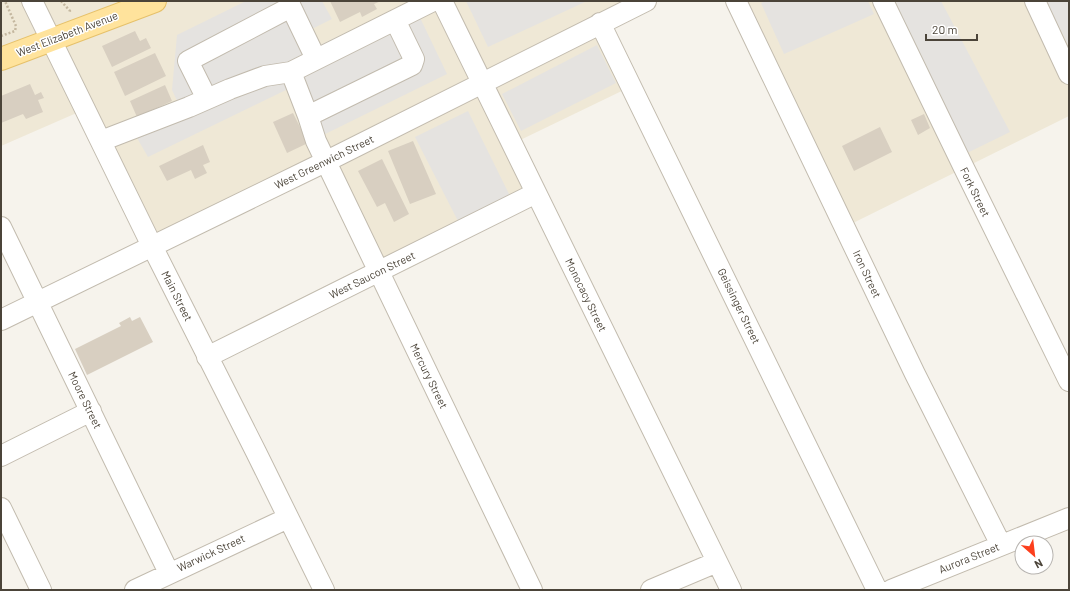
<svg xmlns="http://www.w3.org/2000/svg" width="1070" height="591" viewBox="0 0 1070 591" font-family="Barlow,sans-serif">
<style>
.education{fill:#efe8d6}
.parking{fill:#e5e3e0}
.building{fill:#d8cfc1}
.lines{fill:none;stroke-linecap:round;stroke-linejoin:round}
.minor-casing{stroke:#c2bbae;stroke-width:22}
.major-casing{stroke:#e6c16a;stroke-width:24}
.path{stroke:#c4b79f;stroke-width:2.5;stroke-dasharray:2 2;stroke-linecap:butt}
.minor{stroke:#fff;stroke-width:20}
.major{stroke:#ffe39c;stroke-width:22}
.labels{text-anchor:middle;stroke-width:3;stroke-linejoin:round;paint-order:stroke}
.street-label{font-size:11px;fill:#4b4439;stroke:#fff}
</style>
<rect width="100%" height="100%" fill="#f6f3ec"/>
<path class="education" d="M1,1H646L600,24L630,87L512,144L536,193L379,271L325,162L152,246L88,108L1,146Z
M736,1H1069V116L845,227Z"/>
<path class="parking" d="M246,1H322L332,19L312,29L320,45L412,1L447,74L309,142L288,89L148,157L129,124L179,105L172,90L177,35Z
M466,1H587L488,47Z
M766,1H868L874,14L784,54L761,3Z
M888,1H941L1010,132L965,154Z
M1046,1H1069V47Z
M597,45L616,83L521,131L502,94Z
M468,111L510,196L459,223L415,137Z"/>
<path class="building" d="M330,1H381L374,4L377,9L362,17L360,12L340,22Z
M135,31L140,41L146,38L151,48L112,67L102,46Z
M155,53L166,76L125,96L114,72Z
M30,84L35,95L41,92L44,98L38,100L43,112L26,119L23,114L1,123V96Z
M165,85L172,101L137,117L130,101Z
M293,113L308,143L287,153L273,122Z
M924,114L930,128L918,135L911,120Z
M880,127L892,152L854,171L842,146Z
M413,141L436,194L410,204L388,151Z
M203,145L210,162L203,165L207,173L195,179L191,170L167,181L159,166Z
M382,159L409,214L394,222L385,203L377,207L358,171Z
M130,317L132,321L140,317L153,342L87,375L75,349L121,326L119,323Z"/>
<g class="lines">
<defs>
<path id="minor" d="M32,1L152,246L256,452L324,590
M442,1L731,590
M736,1L915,374L1001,545
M883,1L964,168L1069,381
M1035,1L1069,74
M395,20L414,59L412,65L308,116L316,141L532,590
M600,23L877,590
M207,99L188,61L291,7L316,59
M308,116L291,72L433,1
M101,141L189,107L230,89L265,76L291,72
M1,227L169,573
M1,320L325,162L646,1
M207,357L536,193
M1,456L91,411
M1,508L41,590
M135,590L288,518
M651,590L717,562
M891,590L1069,518"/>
<path id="major" d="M1,59L155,1"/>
</defs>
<use href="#minor" class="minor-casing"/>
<use href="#major" class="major-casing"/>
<path class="path" d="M61,1L70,11L69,13
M1,36L15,31L16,26L5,1"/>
<use href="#minor" class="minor"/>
<use href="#major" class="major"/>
</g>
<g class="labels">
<g class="street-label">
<text transform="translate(67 34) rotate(-21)" y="4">West Elizabeth Avenue</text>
<text transform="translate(324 162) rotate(-26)" y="4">West Greenwich Street</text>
<text transform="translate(975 192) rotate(64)" y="4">Fork Street</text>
<text transform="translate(867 274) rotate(65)" y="4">Iron Street</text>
<text transform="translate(372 275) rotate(-26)" y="4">West Saucon Street</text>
<text transform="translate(586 295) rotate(64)" y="4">Monocacy Street</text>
<text transform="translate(177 296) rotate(63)" y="4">Main Street</text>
<text transform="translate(739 306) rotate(64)" y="4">Geissinger Street</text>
<text transform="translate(429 376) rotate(64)" y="4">Mercury Street</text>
<text transform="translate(85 400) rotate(64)" y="4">Moore Street</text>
<text transform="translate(211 553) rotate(-25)" y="4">Warwick Street</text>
<text transform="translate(969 558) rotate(-22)" y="4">Aurora Street</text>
</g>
</g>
<rect width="1070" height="591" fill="none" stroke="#4b4439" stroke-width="4"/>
<g transform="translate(1034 555) rotate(152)"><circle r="19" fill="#ffffff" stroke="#b7b4b0"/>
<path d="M0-3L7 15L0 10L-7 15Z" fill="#fc3f1d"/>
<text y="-6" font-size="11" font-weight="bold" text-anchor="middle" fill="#4b4439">N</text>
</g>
<path d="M926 34v6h51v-6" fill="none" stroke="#4b4439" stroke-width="2"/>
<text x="932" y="34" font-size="12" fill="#4b4439" stroke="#ffffff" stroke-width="3" paint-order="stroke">20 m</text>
</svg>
